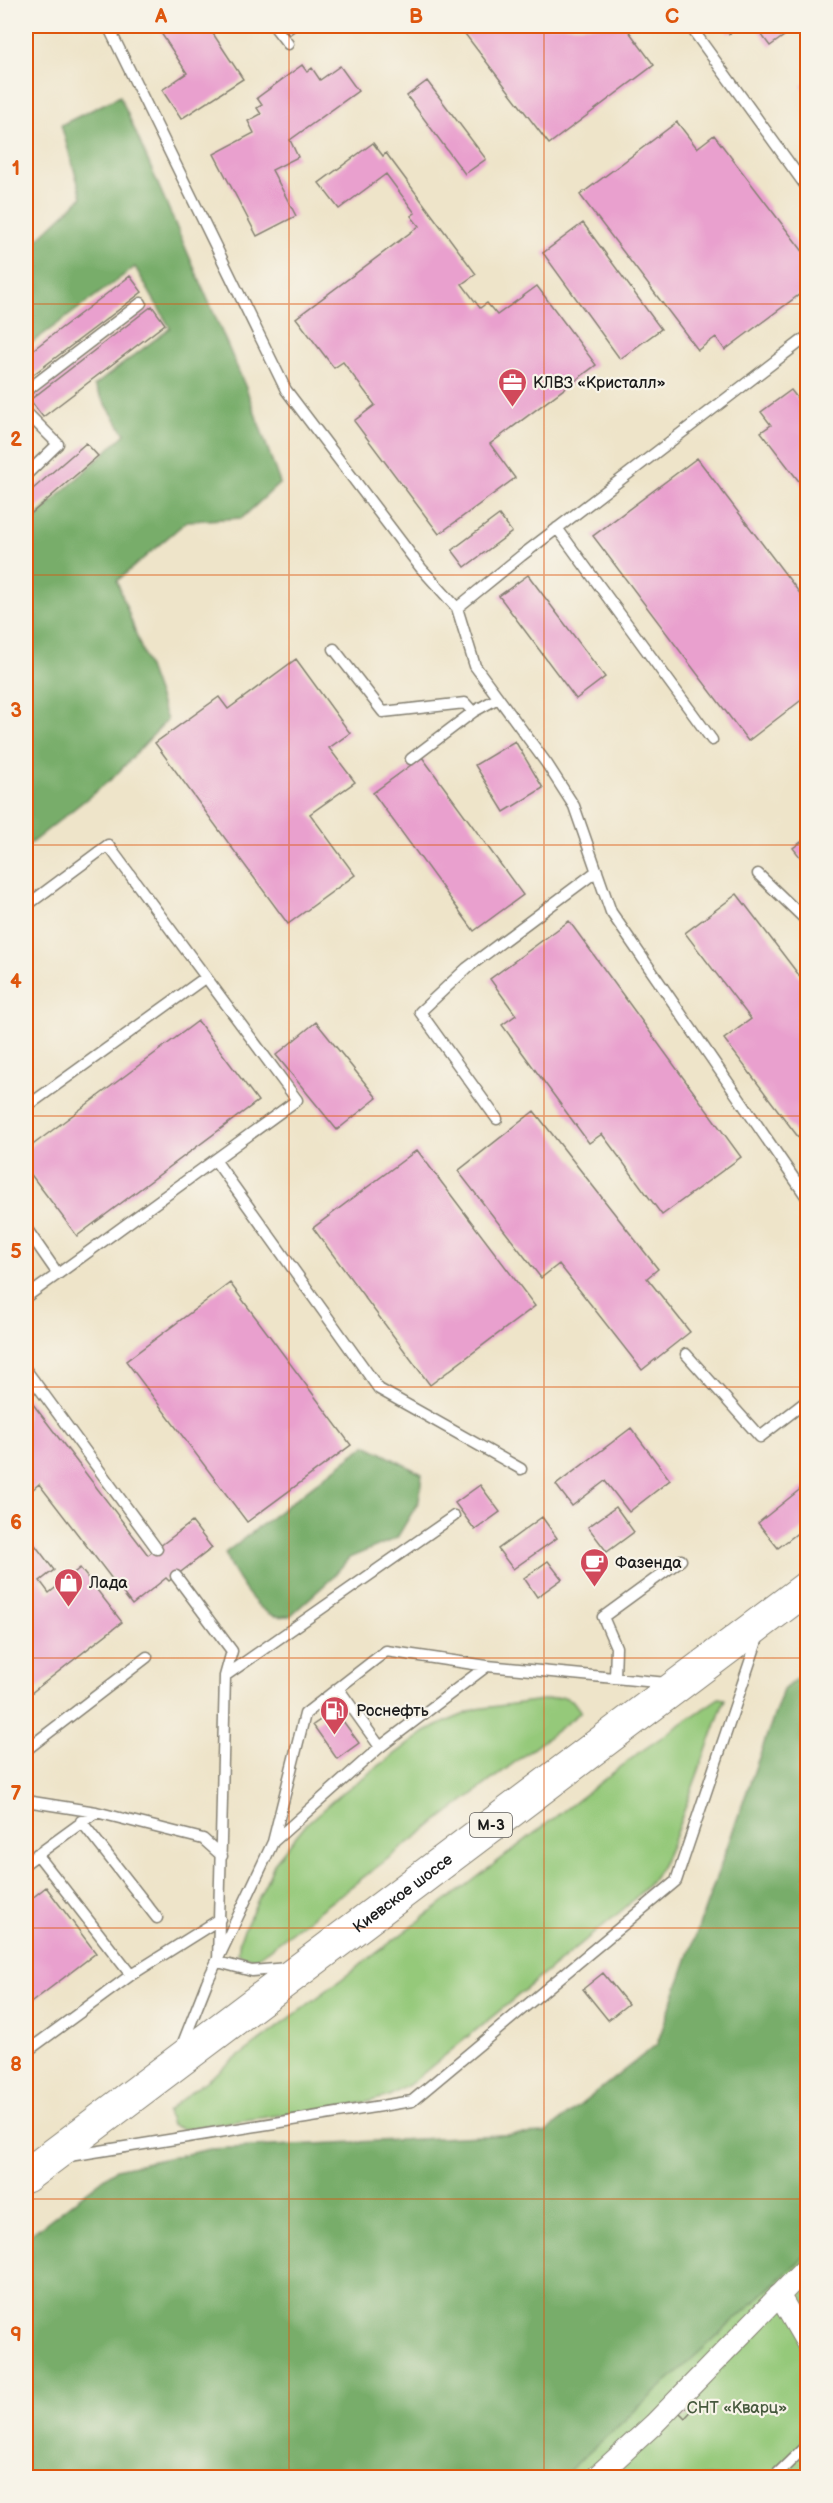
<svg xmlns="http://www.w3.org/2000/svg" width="833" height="2503" viewBox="0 0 833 2503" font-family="'Balsamiq Sans',sans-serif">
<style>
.green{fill:#95c97a;stroke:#58724b;stroke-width:1.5}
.forest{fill:#78ad6a;stroke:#4a6443;stroke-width:1.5}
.building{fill:#e9a0ce}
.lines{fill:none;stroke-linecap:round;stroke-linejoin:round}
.service-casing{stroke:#858072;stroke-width:13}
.minor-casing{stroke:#858072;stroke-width:23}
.trunk-casing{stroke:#858072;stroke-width:35}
.service{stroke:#fff;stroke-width:10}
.minor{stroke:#fff;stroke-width:21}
.trunk{stroke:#fff;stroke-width:33}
.grid{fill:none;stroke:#de560d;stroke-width:1.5;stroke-opacity:0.55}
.labels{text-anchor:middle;stroke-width:4.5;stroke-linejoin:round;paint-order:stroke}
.shield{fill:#f7f3e8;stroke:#5e5c59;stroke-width:1.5}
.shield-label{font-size:15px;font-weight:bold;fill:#1c1c1c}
.poi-label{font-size:16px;fill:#1c1c1c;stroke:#f7f3e8;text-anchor:start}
.street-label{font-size:16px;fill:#1c1c1c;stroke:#f7f3e8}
.park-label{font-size:16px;fill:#46593d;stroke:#f7f3e8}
.neatline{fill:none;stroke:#de560d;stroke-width:2}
.grid-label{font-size:20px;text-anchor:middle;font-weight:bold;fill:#de560d}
</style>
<rect width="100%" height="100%" fill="#f7f3e8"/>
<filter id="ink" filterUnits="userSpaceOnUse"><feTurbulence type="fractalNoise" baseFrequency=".0167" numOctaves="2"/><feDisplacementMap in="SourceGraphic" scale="12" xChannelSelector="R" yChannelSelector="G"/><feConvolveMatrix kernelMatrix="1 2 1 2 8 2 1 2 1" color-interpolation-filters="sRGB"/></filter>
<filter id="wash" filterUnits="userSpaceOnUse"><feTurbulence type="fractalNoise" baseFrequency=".008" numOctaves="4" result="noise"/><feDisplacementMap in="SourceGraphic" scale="24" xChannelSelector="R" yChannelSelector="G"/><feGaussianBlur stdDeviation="1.35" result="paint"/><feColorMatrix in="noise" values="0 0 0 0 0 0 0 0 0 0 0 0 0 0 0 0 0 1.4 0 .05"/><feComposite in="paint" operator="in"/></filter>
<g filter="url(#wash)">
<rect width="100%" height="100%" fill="#eee4c9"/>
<path class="green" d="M564,1697L573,1701L581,1712L257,1958L244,1957L238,1953L240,1939L275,1862L305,1825L338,1796L425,1732L448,1721L477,1709Z
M719,1698L725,1699L673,1841L661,1867L647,1886L626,1907L409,2085L389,2096L364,2103L182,2129L171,2125L167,2112L178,2102L467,1885L640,1752Z
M807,2247V2477L553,2478Z"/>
<path class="forest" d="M120,96L246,388L280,483L242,518L187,521L117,581L167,720L114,777L26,847V526L125,434L94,386L170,328L135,267L26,347V250L82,197L61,125Z
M366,1445L422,1474L419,1501L397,1538L349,1558L331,1579L290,1616C285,1616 279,1617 275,1616C255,1611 231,1571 225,1553Z
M807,1669V2254L562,2477L26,2478V2238L116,2169L210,2149L545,2133L657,2044L783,1690Z"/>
<g id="blocks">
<path class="building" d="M172,26H208L243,79L181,119L162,90L187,73L161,33Z
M282,26H301L289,35Z
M459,26H625L654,65L549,144Z
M723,26H741L729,34Z
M755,26H798L770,46Z
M302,65L307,72L312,68L320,80L340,66L358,91L290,140L298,157L272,170L296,216L257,236L214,154L254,133L248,121L261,114L257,108L262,105L257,98Z
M427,81L486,159L465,174L407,96Z
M808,81V94L801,86Z
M677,122L697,148L714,135L808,258V288L725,350L716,337L698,350L580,195Z
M373,143L383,156L386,153L476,274L462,284L480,308L487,303L497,315L537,286L596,365L490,444L515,478L439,534L354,421L375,405L343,362L334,368L296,318L419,226L411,216L415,213L386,174L339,209L319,183Z
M583,223L661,329L620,359L543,253Z
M130,276L142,292L26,380V355Z
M152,306L165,324L43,417L30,400Z
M791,390L808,412V493L761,432L771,425L761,412Z
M86,443L98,456L26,518V495Z
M697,458L808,604V695L748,741L593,536Z
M499,515L512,532L465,567L452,550Z
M528,575L605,677L576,699L499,596Z
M296,659L350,733L329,748L355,782L310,814L355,875L288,924L155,743L219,697L228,709Z
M515,741L543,788L504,812L475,765Z
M422,757L523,895L474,931L373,793Z
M808,837V867L793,848Z
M737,894L808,987V1150L724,1039L751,1019L685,933Z
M569,921L741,1157L662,1215L602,1134L589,1143L502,1025L516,1015L490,979Z
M198,1021L258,1101L77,1236L26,1168V1150Z
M316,1022L377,1098L337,1130L276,1055Z
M534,1111L658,1269L647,1278L690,1332L642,1370L559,1264L541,1278L458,1171Z
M417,1150L535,1306L430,1385L313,1228Z
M230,1283L351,1445L247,1522L126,1361Z
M26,1395L148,1555L192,1522L212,1548L169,1581L166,1578L132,1605L39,1484L26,1495Z
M631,1428L670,1480L629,1512L605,1481L572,1506L556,1485Z
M808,1483V1525L778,1548L758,1523Z
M480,1485L500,1512L475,1530L455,1503Z
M616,1507L634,1532L607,1552L588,1527Z
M542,1517L557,1538L513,1569L498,1549Z
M26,1533L54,1570L40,1581L49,1593L80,1568L122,1622L26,1697V1571L29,1568L26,1564Z
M548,1561L562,1579L537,1597L524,1578Z
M335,1710L359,1743L337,1759L313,1725Z
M46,1887L96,1953L28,2005L26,2002V1903Z
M603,1973L628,2004L608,2020L583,1989Z
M687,2394L698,2404L685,2418L674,2407Z"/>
</g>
</g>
<g filter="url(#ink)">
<use href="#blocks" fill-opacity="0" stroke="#858072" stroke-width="1.5"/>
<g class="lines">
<defs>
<path id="service" d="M108,26L286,390L421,568L457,608
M274,26L288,44
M690,26L808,189
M808,336L521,556L457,608L475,666L547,764L574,806L611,912L808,1199
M26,391L141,303
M26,412L58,444L26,475
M557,528L712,740
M334,649L383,712L465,703L473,712
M411,759L473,712L498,698
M758,874L808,922
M26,906L108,845L297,1100L58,1274L26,1228
M26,1107L206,977
M497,1119L420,1012L467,968L597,871
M215,1160L379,1389L521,1469
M26,1297L58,1274
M686,1354L760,1437L808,1400
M26,1370L157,1549
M176,1576L232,1651L225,1676L218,1962L252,1971L287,1968
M225,1676L454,1516
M615,1678L616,1647L603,1617L681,1560
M338,1688L380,1747
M26,1750L147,1657
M26,1801L96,1812
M81,1821L157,1918
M273,1842L380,1747L487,1666
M37,1854L131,1975
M26,1863L96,1812L203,1839L222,1856
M181,2048L207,1982L273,1842L305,1714L386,1651L487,1666L667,1683
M26,2052L131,1975L220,1919
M69,2156L412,2101L676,1881L759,1635
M773,2478L808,2444"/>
<path id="minor" d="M779,2295L808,2345
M595,2478L654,2424L808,2266"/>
<g id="trunk">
<path id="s1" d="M26,2176L808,1587"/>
</g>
</defs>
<use href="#service" class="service-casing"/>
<use href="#minor" class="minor-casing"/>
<use href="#trunk" class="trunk-casing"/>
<use href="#service" class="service"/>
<use href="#minor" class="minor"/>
<use href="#trunk" class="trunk"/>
</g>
</g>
<path class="grid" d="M289,26V2478M544,26V2478M26,304H808M26,575H808M26,845H808M26,1116H808M26,1387H808M26,1658H808M26,1928H808M26,2199H808"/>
<defs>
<symbol id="office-pin" viewBox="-11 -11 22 30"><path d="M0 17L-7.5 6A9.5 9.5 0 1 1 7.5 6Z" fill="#d1495b" stroke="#f7f3e8"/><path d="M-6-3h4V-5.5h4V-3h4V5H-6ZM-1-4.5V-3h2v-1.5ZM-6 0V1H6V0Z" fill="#fff"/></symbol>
<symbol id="cafe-pin" viewBox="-11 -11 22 30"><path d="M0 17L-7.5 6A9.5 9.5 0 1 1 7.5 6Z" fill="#d1495b" stroke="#f7f3e8"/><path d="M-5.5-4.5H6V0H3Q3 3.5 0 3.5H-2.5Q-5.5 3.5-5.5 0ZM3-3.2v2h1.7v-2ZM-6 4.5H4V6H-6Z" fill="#fff"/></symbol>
<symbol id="shop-pin" viewBox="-11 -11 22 30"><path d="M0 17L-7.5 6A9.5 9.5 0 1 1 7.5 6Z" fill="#d1495b" stroke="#f7f3e8"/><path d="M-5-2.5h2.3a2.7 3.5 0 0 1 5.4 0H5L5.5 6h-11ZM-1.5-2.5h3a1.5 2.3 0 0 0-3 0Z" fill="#fff"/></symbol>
<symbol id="fuel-pin" viewBox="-11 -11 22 30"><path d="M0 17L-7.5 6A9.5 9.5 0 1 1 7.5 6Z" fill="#d1495b" stroke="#f7f3e8"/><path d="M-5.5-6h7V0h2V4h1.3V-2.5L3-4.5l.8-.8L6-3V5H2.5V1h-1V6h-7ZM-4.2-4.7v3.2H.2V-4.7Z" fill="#fff"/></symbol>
</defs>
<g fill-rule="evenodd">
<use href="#office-pin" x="496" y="366" width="33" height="45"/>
<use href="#cafe-pin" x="578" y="1546" width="33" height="45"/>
<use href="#shop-pin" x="52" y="1566" width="33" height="45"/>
<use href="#fuel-pin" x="318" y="1694" width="33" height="45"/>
</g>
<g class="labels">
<rect class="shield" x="470" y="1813" width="42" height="24" rx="4.5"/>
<g class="shield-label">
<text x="491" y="1830">М-3</text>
</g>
<g class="poi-label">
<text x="533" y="388">КЛВЗ «Кристалл»</text>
<text x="615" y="1568">Фазенда</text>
<text x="89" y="1588">Лада</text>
<text x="356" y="1716">Роснефть</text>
</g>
<g class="street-label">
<text dy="6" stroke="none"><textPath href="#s1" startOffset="471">Киевское шоссе</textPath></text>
</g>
<g class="park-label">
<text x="737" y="2413">СНТ «Кварц»</text>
</g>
</g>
<rect width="833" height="2503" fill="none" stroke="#f7f3e8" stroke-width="66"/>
<rect x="33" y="33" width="767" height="2437" class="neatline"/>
<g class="grid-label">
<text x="161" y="23">A</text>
<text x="416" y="23">B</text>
<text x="672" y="23">C</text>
<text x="16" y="175">1</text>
<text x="16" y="446">2</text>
<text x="16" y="717">3</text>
<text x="16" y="988">4</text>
<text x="16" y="1258">5</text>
<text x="16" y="1529">6</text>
<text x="16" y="1800">7</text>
<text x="16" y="2071">8</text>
<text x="16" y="2341">9</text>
</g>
</svg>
